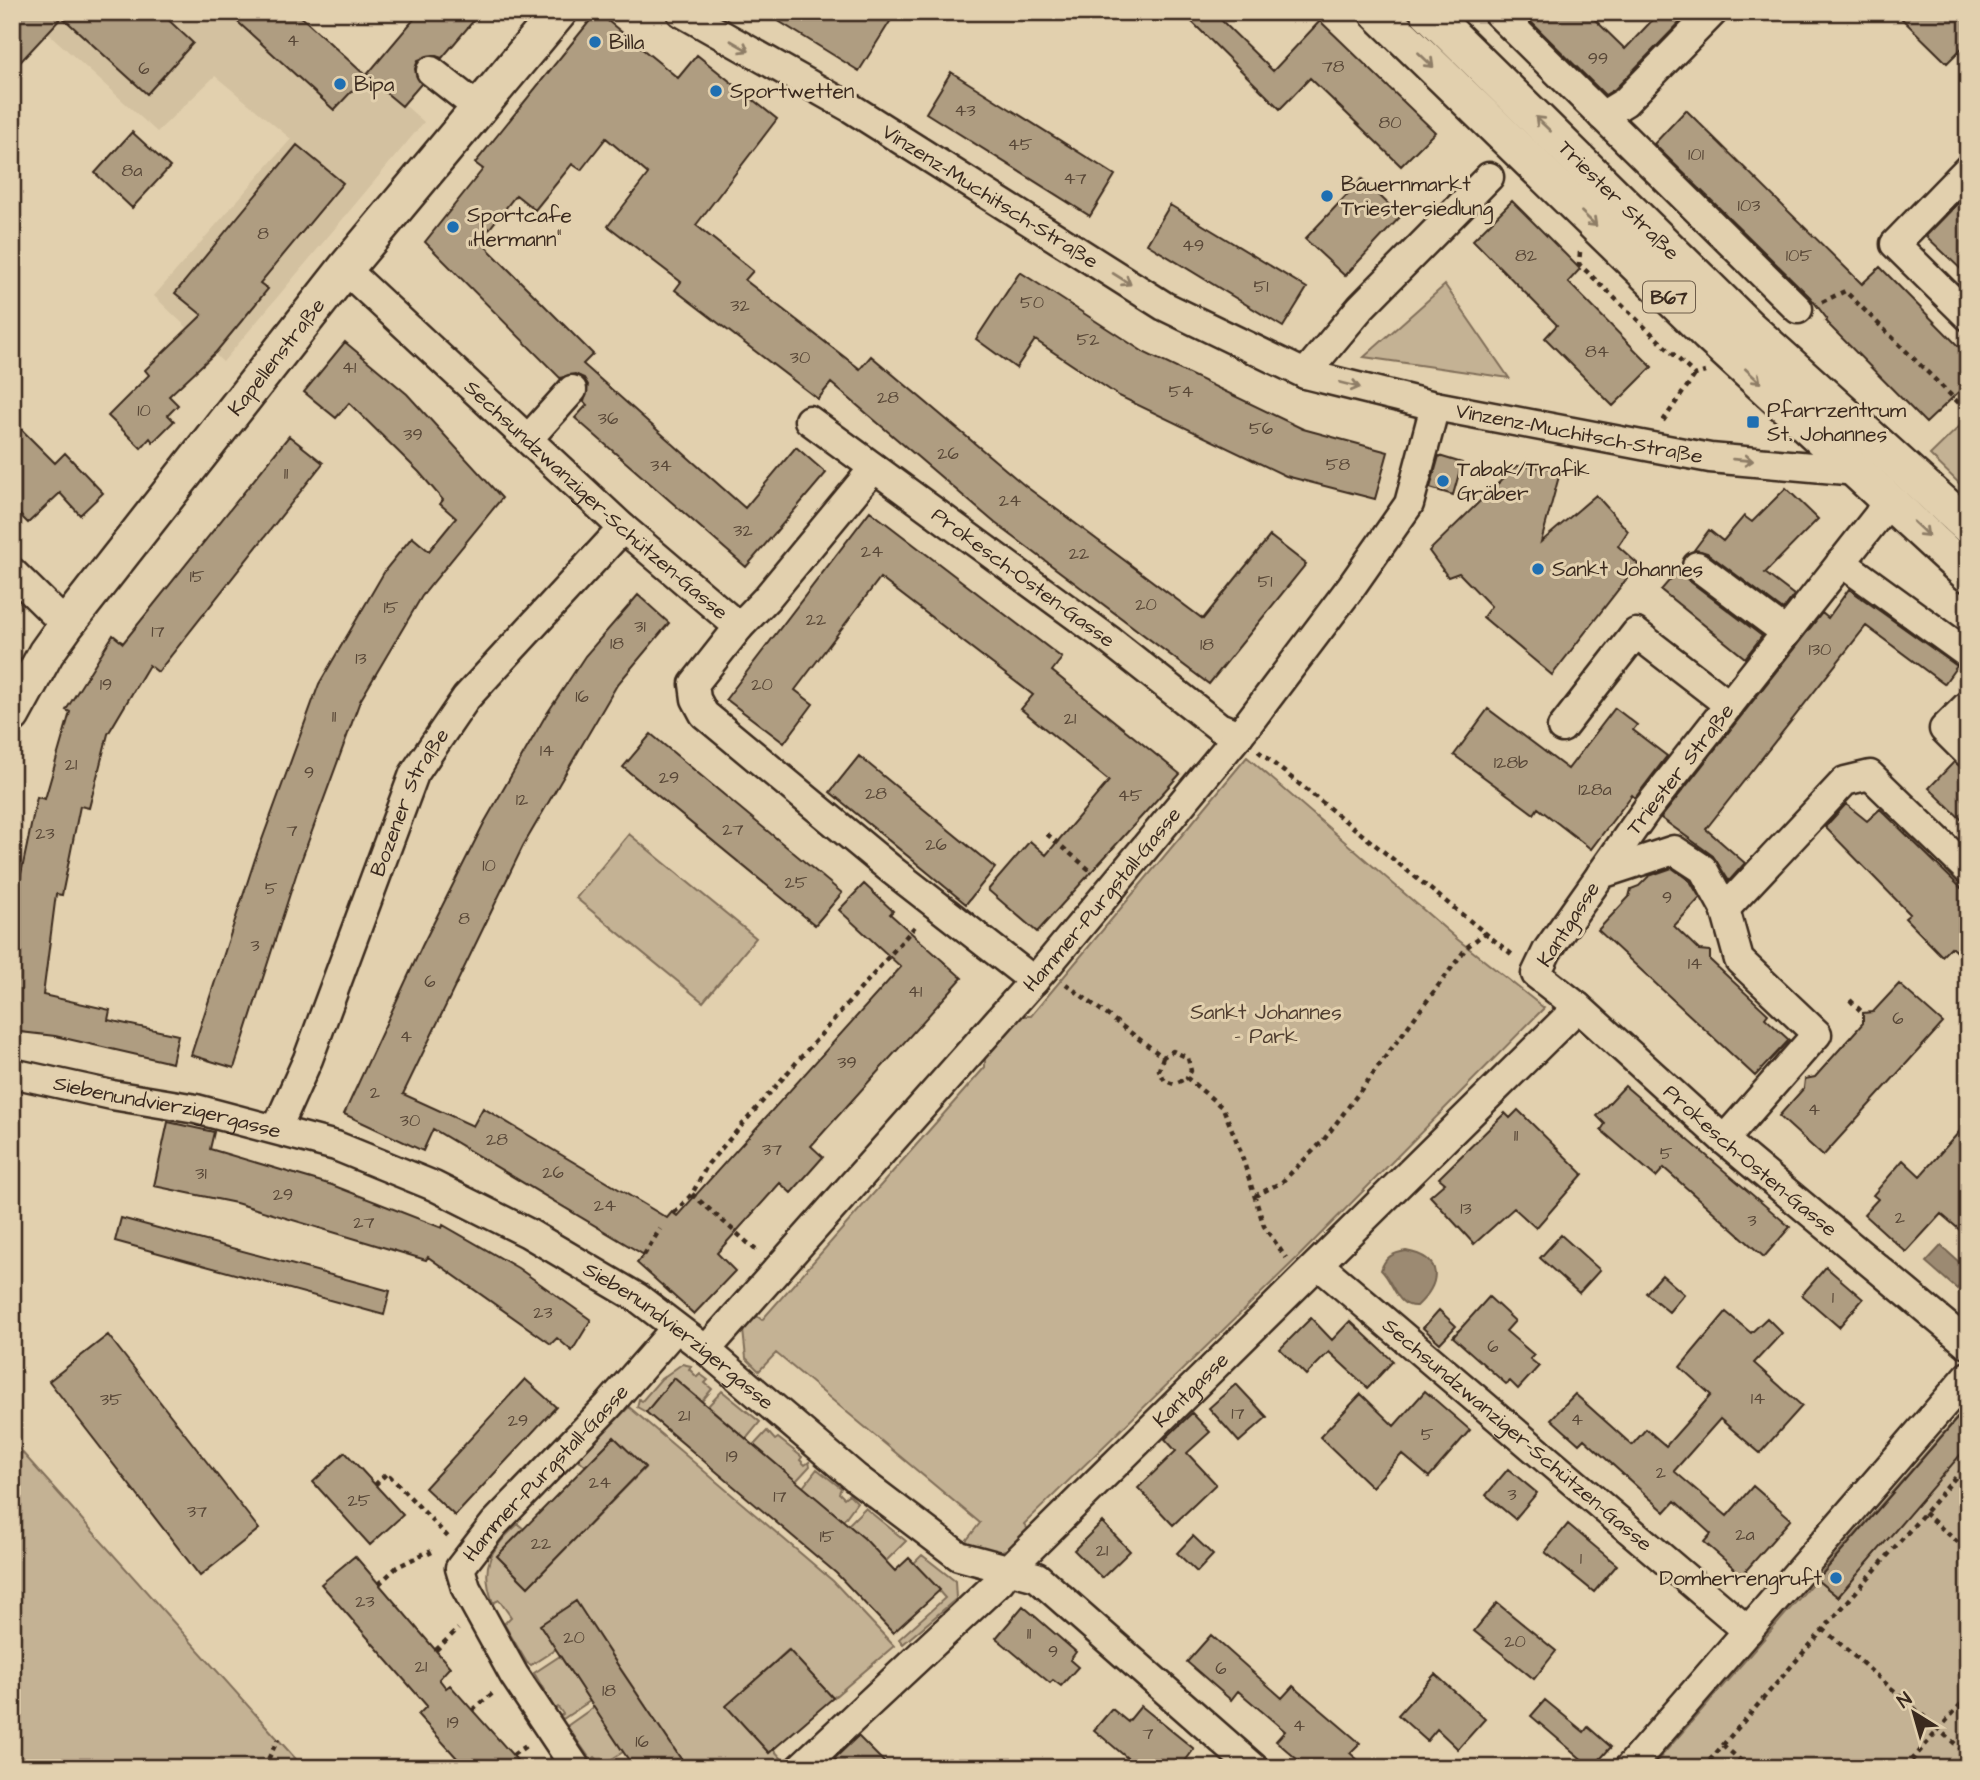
<svg xmlns="http://www.w3.org/2000/svg" width="1980" height="1780" viewBox="0 0 1980 1780" font-family="'Architects Daughter',sans-serif">
<style>
.built{fill:#d3c1a0}
.green{fill:#c4b294;stroke:#806e59;stroke-width:2}
.water{fill:#9c8a72;stroke:#756450;stroke-width:2}
.building{fill:#af9d81;stroke:#3b2a1e;stroke-width:2}
.lines{fill:none;stroke-linecap:round;stroke-linejoin:round}
.minor-casing{stroke:#3b2a1e;stroke-width:33}
.major-casing{stroke:#3b2a1e;stroke-width:40}
.path{stroke:#3b2a1e;stroke-width:4.5;stroke-dasharray:5 5;stroke-linecap:butt}
.minor{stroke:#e2d0ae;stroke-width:28}
.major{stroke:#e2d0ae;stroke-width:35}
.oneway{stroke:#8e7d66}
.poi-dot{fill:#1f6fb2;stroke:#e2d0ae;stroke-width:2.5}
.labels{text-anchor:middle;stroke-width:6;stroke-linejoin:round;paint-order:stroke}
.number-label{font-size:18px;fill:#584737}
.shield{fill:#e2d0ae;stroke:#6d5c49;stroke-width:2}
.shield-label{font-size:19px;font-weight:bold;fill:#3b2a1e}
.poi-label{font-size:21px;fill:#3b2a1e;stroke:#e2d0ae;text-anchor:start}
.street-label{font-size:21px;fill:#3b2a1e;stroke:#e2d0ae}
.park-label{font-size:21px;fill:#503e30;stroke:#e2d0ae}
</style>
<rect width="100%" height="100%" fill="#e2d0ae"/>
<filter id="ink" filterUnits="userSpaceOnUse"><feTurbulence type="fractalNoise" baseFrequency=".0143" numOctaves="2"/><feDisplacementMap in="SourceGraphic" scale="14" xChannelSelector="R" yChannelSelector="G"/><feConvolveMatrix kernelMatrix="1 2 1 2 8 2 1 2 1" color-interpolation-filters="sRGB"/></filter>
<g filter="url(#ink)">
<path class="built" d="M25,12H296L358,68L365,70L424,122L223,362L154,296L291,139L215,76L157,132Z"/>
<path class="green" d="M1445,285L1509,378L1364,357Z
M1968,418V492L1930,455Z
M1247,757L1457,939L1544,1008L1297,1258L1024,1524L1031,1533C1007,1553 993,1560 966,1541L980,1523L776,1353L759,1371L746,1358L743,1330L754,1314L762,1320L985,1067V1054L1018,1016H1031Z
M629,834L756,938L703,1002L576,898Z
M682,1364L691,1366L689,1369L697,1377L700,1374L708,1380L705,1383L712,1389L702,1401L674,1378L646,1412L637,1407L639,1399L642,1401L661,1379Z
M722,1391L760,1422L746,1439L708,1406Z
M1968,1405V1768H1651Z
M629,1407L833,1581L894,1646L833,1698L788,1650L727,1706L769,1753L773,1749L783,1760L774,1768H687L576,1602L556,1649L531,1665L527,1663L504,1624L511,1617L499,1600L493,1603C479,1565 491,1549 518,1524L524,1529L497,1556L528,1587L645,1468L614,1437L586,1466L578,1459Z
M767,1431L775,1440L778,1438L802,1457L800,1460L805,1465L809,1462L810,1466L796,1481L754,1445Z
M12,1441L267,1727L304,1768H12Z
M817,1469L841,1488L839,1493L844,1498L849,1494L857,1502L843,1521L803,1487Z
M865,1508L906,1541L886,1561L848,1525Z
M922,1555L955,1581L956,1599L903,1644L899,1639L945,1598L914,1563Z
M560,1656L590,1701L563,1719L560,1716L563,1714L558,1707L555,1709L534,1673Z
M594,1707L623,1752L599,1767L595,1765L600,1762L595,1757L591,1760L567,1726Z"/>
<path class="water" d="M1941,1246L1968,1270V1276L1957,1289L1926,1262Z
M1406,1251C1444,1258 1441,1283 1417,1306C1396,1308 1394,1282 1381,1270C1385,1257 1393,1253 1406,1251Z"/>
<path class="building" d="M12,12H160L193,43L147,94L62,17L12,71Z
M227,12H296L366,76L420,12H481L442,58L433,55L418,60L415,69L421,84L402,106L366,76L334,110Z
M597,12L678,78L697,55L777,119L696,225L753,271L745,280L860,369L871,356L1024,485L1203,619L1270,536L1306,564L1209,684L995,523L831,383L818,399L675,290L681,282L608,226L648,174L606,138L581,170L572,164L535,210L516,195L480,241L593,354L583,364L745,508L796,447L826,473L746,567L575,418L587,405L584,402L588,385L584,378L575,374L560,378L425,242L483,169L475,163Z
M764,12H896L859,71Z
M1182,12H1213L1273,71L1320,21L1435,132L1401,166L1310,78L1280,109Z
M1521,12H1587L1625,49L1660,12H1690L1615,89L1605,95Z
M1895,12H1968V42L1947,63Z
M951,72L1115,175L1090,216L926,113Z
M1686,110L1862,284L1880,267L1968,356V383L1926,423L1825,321L1827,319L1810,297L1654,144Z
M132,132L170,167L132,208L95,173Z
M297,145L343,183L260,283L268,289L216,352L169,396L178,405L168,415L174,421L153,442L150,438L141,448L108,416L149,375L145,370L202,315L175,293Z
M1362,179L1401,216L1345,276L1305,239Z
M1968,193V276L1926,236Z
M1512,201L1580,269L1568,282L1652,367L1613,406L1545,338L1557,325L1473,240Z
M1170,205L1307,288L1283,327L1147,244Z
M1020,272L1145,353L1303,429L1388,452L1375,499L1286,476L1119,396L1035,340L1016,368L976,339Z
M345,342L407,394L502,498L422,596L360,701L297,872L234,1068L191,1055L255,859L319,684L386,569L412,537L429,551L456,518L440,504L443,500L419,472L349,403L336,418L304,392Z
M12,420L55,463L65,453L103,493L80,515L60,493L28,523L12,507Z
M289,436L323,463L158,672L149,665L108,734L89,808L80,806L62,895L56,894L43,995L110,1010L108,1020L178,1035L172,1063L55,1036L12,1031V879H20L37,797L45,799L70,712L66,710L113,635L123,643Z
M1439,456L1462,463L1453,495L1430,488Z
M1516,466L1561,469L1541,542L1596,495L1628,531L1618,546L1638,564L1552,675L1483,617L1491,606L1459,573L1448,577L1429,551Z
M1786,488L1818,519L1765,573L1794,595L1783,610L1707,553L1694,550L1709,530L1723,541L1744,516L1752,522Z
M870,511L1062,658L1052,671L1180,774L1037,932L988,890L1030,841L1046,855L1109,781L1021,709L1033,695L880,578L795,690L813,704L784,743L726,699Z
M1681,567L1687,579L1762,636L1745,658L1661,590Z
M1849,589L1957,666L1944,684L1866,626L1706,829L1745,863L1729,881L1713,856L1661,818L1822,613L1828,618Z
M638,595L669,623L617,685L523,846L403,1094L473,1126L483,1108L667,1218L672,1212L677,1216L901,967L839,910L864,884L893,911L890,914L962,978L811,1146L823,1157L791,1193L780,1183L717,1253L735,1271L694,1314L637,1263L644,1255L433,1129L423,1151L344,1114L422,946L484,823L546,715L585,656Z
M1615,708L1637,725L1633,730L1667,756L1635,798L1632,795L1591,849L1538,808L1534,814L1454,755L1488,709L1568,769Z
M651,734L842,893L815,925L623,767Z
M859,756L995,868L966,904L830,792Z
M1954,762L1968,769V826L1929,788Z
M1846,804L1867,821L1880,809L1961,888H1968V963L1951,947L1942,956L1905,918L1910,914L1825,827Z
M1672,868L1690,881L1700,898L1674,926L1699,950L1710,951V960L1768,1014L1765,1018L1789,1040L1755,1076L1598,930L1629,897L1631,889L1639,886L1649,876Z
M1899,984L1943,1023L1823,1156L1779,1116L1804,1088L1805,1079L1815,1077L1863,1023V1013L1873,1012Z
M1625,1086L1790,1227L1764,1257L1664,1168L1656,1177L1601,1130L1605,1124L1597,1116Z
M1518,1110L1583,1174L1536,1228L1514,1208L1474,1244L1430,1196L1445,1183L1439,1178L1505,1113L1510,1118Z
M168,1122L214,1132L210,1149L332,1185L442,1228L443,1225L518,1268L591,1320L572,1351L557,1338L551,1344L428,1257L426,1260L236,1203L154,1186Z
M1968,1122V1237L1941,1214L1906,1252L1864,1214L1878,1199L1873,1195L1903,1160L1920,1176Z
M121,1218L390,1291L384,1315L115,1241Z
M1561,1235L1600,1270L1579,1293L1540,1258Z
M1826,1267L1863,1299L1839,1327L1802,1295Z
M1662,1275L1684,1294L1669,1312L1646,1293Z
M1489,1297L1515,1321L1506,1331L1534,1355L1530,1359L1539,1366L1518,1389L1510,1381L1506,1384L1453,1337Z
M1439,1310L1456,1326L1440,1343L1423,1328Z
M1726,1312L1751,1333L1767,1318L1782,1333L1754,1363L1802,1406L1760,1453L1720,1419L1674,1471L1727,1516L1753,1486L1791,1519L1742,1575L1704,1542L1711,1534L1675,1501L1665,1512L1584,1439L1579,1444L1551,1419L1575,1394L1632,1445L1646,1429L1666,1446L1711,1395L1680,1367Z
M1311,1318L1332,1340L1350,1321L1393,1361L1368,1388L1329,1352L1306,1375L1280,1349Z
M108,1335L259,1529L200,1576L49,1381Z
M674,1378L865,1539L895,1571L909,1558L940,1590L893,1633L836,1573L646,1412Z
M525,1379L556,1407L455,1516L425,1488Z
M1236,1384L1267,1417L1239,1442L1209,1408Z
M1425,1391L1470,1430L1429,1477L1402,1454L1372,1487L1320,1437L1361,1394L1394,1426Z
M1968,1406V1446L1838,1597L1817,1580Z
M1192,1413L1210,1432L1187,1453L1216,1484L1173,1525L1138,1488L1176,1451L1165,1439Z
M614,1437L645,1467L528,1587L497,1556Z
M345,1452L403,1515L370,1545L313,1482Z
M1508,1469L1537,1493L1515,1519L1486,1495Z
M1102,1522L1130,1551L1102,1578L1074,1550Z
M1568,1524L1617,1565L1594,1592L1545,1552Z
M1193,1536L1213,1555L1197,1572L1177,1553Z
M355,1556L450,1667L439,1679L446,1688L450,1685L524,1768H466L418,1715L427,1706L321,1584Z
M576,1601L611,1655L687,1768H634L608,1729L540,1625Z
M1497,1603L1556,1651L1534,1679L1474,1631Z
M1023,1606L1076,1652L1070,1660L1078,1667L1061,1686L1053,1680L1050,1683L996,1638Z
M1211,1635L1282,1698L1293,1686L1360,1743L1350,1753L1367,1768H1307L1276,1741L1285,1731L1238,1691L1231,1700L1187,1662Z
M789,1650L833,1698L769,1753L726,1706Z
M1435,1674L1485,1719L1458,1749L1437,1729L1427,1741L1398,1715Z
M1545,1700L1584,1732L1588,1727L1611,1747L1592,1768L1531,1716Z
M1141,1706L1194,1749L1180,1768H1139L1094,1730L1112,1709L1128,1722Z
M858,1736L890,1768H842L834,1759Z"/>
<g class="lines">
<defs>
<g id="minor">
<path id="s1" d="M681,12L851,108L1164,306L1305,374L1435,406L1710,458L1857,471"/>
<path d="M1497,12L1798,309"/>
<path d="M431,71L478,108"/>
<path d="M1602,116L1625,102L1713,12"/>
<path d="M1968,169L1895,244L1968,316"/>
<path id="s2" d="M345,269L623,528L739,627L694,684L696,699L704,714L893,871L1034,981"/>
<path d="M1305,374L1361,307L1489,177"/>
<path id="s3" d="M809,420L1109,640L1219,727L1239,735"/>
<path d="M529,438L572,390"/>
<path id="s4" d="M1888,497L1878,516L1647,809L1547,951L1536,974L1578,1007L1724,1140L1968,1344"/>
<path d="M1841,562L1965,652"/>
<path d="M1697,566L1785,632"/>
<path d="M12,572L66,625"/>
<path d="M739,627L766,599L874,468"/>
<path d="M1968,705L1944,729L1968,753"/>
<path d="M1562,728L1636,633L1729,705"/>
<path d="M1601,874L1674,850L1703,869L1725,909L1739,960L1817,1034L1724,1140"/>
<path d="M1725,909L1845,781L1870,775L1968,870"/>
<path id="s5" d="M12,1073L112,1095L196,1109L336,1146L434,1186L528,1233L638,1298L706,1350L856,1478L959,1556L1037,1577L1254,1768"/>
<path id="s6" d="M277,1128L308,1059L414,774L466,698L623,528"/>
<path id="s7" d="M1319,1265L1748,1631"/>
<path id="s8" d="M706,1350L1045,968L1247,725L1351,587L1409,504L1435,406"/>
<path id="s9" d="M576,1768L514,1675L466,1588L460,1568L494,1524L608,1406L676,1328"/>
<path id="s10" d="M800,1768L1000,1581L1008,1570L1578,1007"/>
<path d="M1629,1768L1968,1376"/>
</g>
<g id="major">
<path d="M1377,12L1708,334L1968,574"/>
<path id="s11" d="M1428,12L1748,327L1968,526"/>
<path id="s12" d="M12,715L46,653L66,625L345,269L559,12"/>
</g>
</defs>
<use href="#minor" class="minor-casing"/>
<use href="#major" class="major-casing"/>
<path class="path" d="M1580,252L1579,264L1695,375L1705,372
M1822,302L1845,291L1964,408L1968,404
M1663,421L1695,375
M1258,751L1514,956
M1047,834L1092,872
M1066,984L1163,1057L1173,1051L1188,1058L1191,1071L1187,1078L1223,1108L1239,1147L1264,1226L1286,1258
M1850,1000L1863,1013
M1163,1057L1159,1070L1165,1081L1174,1084L1187,1078
M692,1194L757,1251
M1255,1196L1282,1182L1323,1141L1467,947L1485,933
M674,1213L692,1194L708,1164L918,923
M644,1255L660,1229
M375,1485L387,1473L449,1538
M1924,1513L1968,1551
M379,1584L397,1567L429,1551L433,1559
M1823,1629L1968,1755
M436,1650L458,1629
M473,1710L493,1693
M1723,1745L1749,1768
M513,1755L529,1744
M264,1768L278,1739
M1703,1768L1968,1463
M1905,1768L1968,1696"/>
<use href="#minor" class="minor"/>
<use href="#major" class="major"/>
</g>
<defs><path id="oneway-shaft" d="M-6 0H5M1.5-3L5.5 0L1.5 3" fill="none" stroke-width="1.6" stroke-linecap="round" stroke-linejoin="round" transform="scale(1.75)"/></defs>
<g class="oneway">
<use href="#oneway-shaft" transform="translate(740 46) rotate(30)"/>
<use href="#oneway-shaft" transform="translate(1426 60) rotate(44)"/>
<use href="#oneway-shaft" transform="translate(1543 124) rotate(-136)"/>
<use href="#oneway-shaft" transform="translate(1589 219) rotate(44)"/>
<use href="#oneway-shaft" transform="translate(1122 279) rotate(32)"/>
<use href="#oneway-shaft" transform="translate(1753 376) rotate(43)"/>
<use href="#oneway-shaft" transform="translate(1350 385) rotate(14)"/>
<use href="#oneway-shaft" transform="translate(1743 460) rotate(5)"/>
<use href="#oneway-shaft" transform="translate(1921 529) rotate(44)"/>
</g>
</g>
<g class="poi-dot">
<circle cx="595" cy="42" r="7"/>
<circle cx="340" cy="84" r="7"/>
<circle cx="716" cy="91" r="7"/>
<circle cx="1327" cy="196" r="7"/>
<circle cx="453" cy="227" r="7"/>
<rect x="1746" y="415" width="14" height="14" rx="3.5"/>
<circle cx="1443" cy="481" r="7"/>
<circle cx="1538" cy="569" r="7"/>
<circle cx="1836" cy="1578" r="7"/>
</g>
<g class="labels">
<g class="number-label">
<text x="293" y="46">4</text>
<text x="1598" y="64">99</text>
<text x="1333" y="72">78</text>
<text x="144" y="74">6</text>
<text x="965" y="116">43</text>
<text x="1390" y="128">80</text>
<text x="1020" y="150">45</text>
<text x="1696" y="160">101</text>
<text x="132" y="176">8a</text>
<text x="1075" y="184">47</text>
<text x="1749" y="211">103</text>
<text x="263" y="239">8</text>
<text x="1193" y="251">49</text>
<text x="1526" y="261">82</text>
<text x="1799" y="261">105</text>
<text x="1261" y="292">51</text>
<text x="1032" y="308">50</text>
<text x="740" y="311">32</text>
<text x="1088" y="345">52</text>
<text x="1597" y="357">84</text>
<text x="800" y="363">30</text>
<text x="349" y="373">41</text>
<text x="1181" y="397">54</text>
<text x="888" y="403">28</text>
<text x="144" y="416">10</text>
<text x="608" y="424">36</text>
<text x="1261" y="434">56</text>
<text x="413" y="440">39</text>
<text x="948" y="459">26</text>
<text x="1338" y="470">58</text>
<text x="661" y="471">34</text>
<text x="286" y="479">11</text>
<text x="1010" y="506">24</text>
<text x="743" y="536">32</text>
<text x="872" y="557">24</text>
<text x="1079" y="559">22</text>
<text x="197" y="582">15</text>
<text x="1265" y="587">51</text>
<text x="1146" y="610">20</text>
<text x="391" y="613">15</text>
<text x="816" y="625">22</text>
<text x="640" y="632">31</text>
<text x="158" y="637">17</text>
<text x="617" y="649">18</text>
<text x="1207" y="650">18</text>
<text x="1820" y="655">130</text>
<text x="361" y="664">13</text>
<text x="106" y="690">19</text>
<text x="762" y="690">20</text>
<text x="582" y="702">16</text>
<text x="334" y="722">11</text>
<text x="1070" y="724">21</text>
<text x="547" y="756">14</text>
<text x="1511" y="768">128b</text>
<text x="71" y="770">21</text>
<text x="309" y="778">9</text>
<text x="669" y="783">29</text>
<text x="1595" y="795">128a</text>
<text x="876" y="799">28</text>
<text x="1130" y="801">45</text>
<text x="522" y="805">12</text>
<text x="733" y="835">27</text>
<text x="292" y="836">7</text>
<text x="45" y="839">23</text>
<text x="936" y="850">26</text>
<text x="489" y="871">10</text>
<text x="796" y="888">25</text>
<text x="271" y="894">5</text>
<text x="1667" y="903">9</text>
<text x="464" y="924">8</text>
<text x="255" y="951">3</text>
<text x="1695" y="969">14</text>
<text x="430" y="987">6</text>
<text x="915" y="997">41</text>
<text x="1898" y="1024">6</text>
<text x="406" y="1042">4</text>
<text x="847" y="1068">39</text>
<text x="375" y="1098">2</text>
<text x="1814" y="1115">4</text>
<text x="410" y="1126">30</text>
<text x="1516" y="1141">11</text>
<text x="497" y="1145">28</text>
<text x="772" y="1155">37</text>
<text x="1666" y="1159">5</text>
<text x="553" y="1178">26</text>
<text x="201" y="1179">31</text>
<text x="283" y="1200">29</text>
<text x="605" y="1211">24</text>
<text x="1466" y="1214">13</text>
<text x="1900" y="1223">2</text>
<text x="1752" y="1226">3</text>
<text x="364" y="1228">27</text>
<text x="1833" y="1303">1</text>
<text x="543" y="1318">23</text>
<text x="1493" y="1352">6</text>
<text x="1758" y="1404">14</text>
<text x="111" y="1405">35</text>
<text x="1238" y="1419">17</text>
<text x="684" y="1421">21</text>
<text x="1577" y="1425">4</text>
<text x="518" y="1426">29</text>
<text x="1427" y="1440">5</text>
<text x="732" y="1462">19</text>
<text x="1661" y="1478">2</text>
<text x="600" y="1488">24</text>
<text x="1512" y="1500">3</text>
<text x="780" y="1502">17</text>
<text x="359" y="1506">25</text>
<text x="197" y="1517">37</text>
<text x="1745" y="1540">2a</text>
<text x="827" y="1542">15</text>
<text x="541" y="1549">22</text>
<text x="1102" y="1556">21</text>
<text x="1581" y="1564">1</text>
<text x="365" y="1607">23</text>
<text x="1029" y="1639">11</text>
<text x="574" y="1643">20</text>
<text x="1515" y="1647">20</text>
<text x="1053" y="1657">9</text>
<text x="421" y="1672">21</text>
<text x="1221" y="1674">6</text>
<text x="609" y="1696">18</text>
<text x="453" y="1728">19</text>
<text x="1299" y="1731">4</text>
<text x="1148" y="1739">7</text>
<text x="642" y="1747">16</text>
</g>
<rect class="shield" x="1643" y="281.5" width="52" height="31" rx="5"/>
<g class="shield-label">
<text x="1669" y="304">B67</text>
</g>
<g class="poi-label">
<text x="609" y="49">Billa</text>
<text x="354" y="91">Bipa</text>
<text x="730" y="98">Sportwetten</text>
<text x="1341" y="191">Bauernmarkt<tspan x="1341" dy="24">Triestersiedlung</tspan></text>
<text x="467" y="222">Sportcafe<tspan x="467" dy="24">„Hermann“</tspan></text>
<text x="1767" y="417">Pfarrzentrum<tspan x="1767" dy="24">St. Johannes</tspan></text>
<text x="1457" y="476">Tabak/Trafik<tspan x="1457" dy="24">Gräber</tspan></text>
<text x="1552" y="576">Sankt Johannes</text>
<text x="1822" y="1585" text-anchor="end">Domherrengruft</text>
</g>
<g class="street-label">
<text dy="7" stroke="none"><textPath href="#s1" startOffset="360">Vinzenz-Muchitsch-Straße</textPath></text>
<text dy="7" stroke="none"><textPath href="#s11" startOffset="268">Triester Straße</textPath></text>
<text dy="7" stroke="none"><textPath href="#s12" startOffset="446">Kapellenstraße</textPath></text>
<text dy="7" stroke="none"><textPath href="#s1" startOffset="1003">Vinzenz-Muchitsch-Straße</textPath></text>
<text dy="7" stroke="none"><textPath href="#s2" startOffset="341">Sechsundzwanziger-Schützen-Gasse</textPath></text>
<text dy="7" stroke="none"><textPath href="#s3" startOffset="266">Prokesch-Osten-Gasse</textPath></text>
<text transform="translate(1680 769) rotate(-52)" y="7">Triester Straße</text>
<text dy="7" stroke="none"><textPath href="#s6" startOffset="352">Bozener Straße</textPath></text>
<text dy="7" stroke="none"><textPath href="#s8" startOffset="600">Hammer-Purgstall-Gasse</textPath></text>
<text transform="translate(1568 924) rotate(-57)" y="7">Kantgasse</text>
<text dy="7" stroke="none"><textPath href="#s5" startOffset="159">Siebenundvierzigergasse</textPath></text>
<text dy="7" stroke="none"><textPath href="#s4" startOffset="878">Prokesch-Osten-Gasse</textPath></text>
<text dy="7" stroke="none"><textPath href="#s5" startOffset="726">Siebenundvierzigergasse</textPath></text>
<text dy="7" stroke="none"><textPath href="#s10" startOffset="544">Kantgasse</textPath></text>
<text dy="7" stroke="none"><textPath href="#s7" startOffset="261">Sechsundzwanziger-Schützen-Gasse</textPath></text>
<text dy="7" stroke="none"><textPath href="#s9" startOffset="360">Hammer-Purgstall-Gasse</textPath></text>
</g>
<g class="park-label">
<text x="1266" y="1019">Sankt Johannes<tspan x="1266" dy="24">- Park</tspan></text>
</g>
</g>
<rect width="1980" height="1780" fill="none" stroke="#e2d0ae" stroke-width="42"/>
<rect x="21" y="21" width="1938" height="1738" fill="none" stroke="#3b2a1e" stroke-width="2.5" filter="url(#ink)"/>
<g transform="translate(1914 1713) rotate(323)" stroke="#e2d0ae" stroke-width="5" paint-order="stroke">
<path d="M0-5L12 26L0 18L-12 26Z" fill="#3b2a1e"/>
<text y="-10" font-size="19" font-weight="bold" text-anchor="middle" fill="#3b2a1e">N</text>
</g>
</svg>
